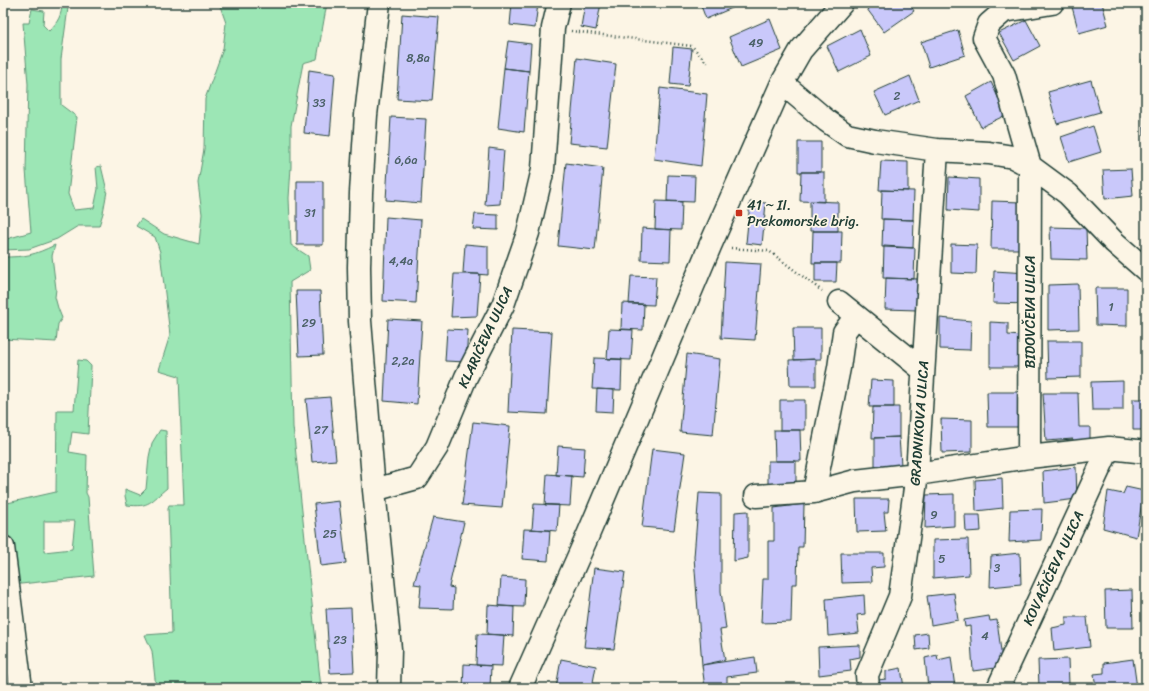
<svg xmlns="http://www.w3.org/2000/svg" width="1149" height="691" viewBox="0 0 1149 691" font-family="Sriracha,sans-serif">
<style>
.green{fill:#9ce6b5;stroke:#5e9274;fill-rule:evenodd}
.building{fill:#c9c8fa;stroke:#1f3d34}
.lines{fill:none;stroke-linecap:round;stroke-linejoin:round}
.minor-casing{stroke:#1f3d34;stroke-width:25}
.path{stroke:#1f3d34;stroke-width:2.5;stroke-dasharray:1 3;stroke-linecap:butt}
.minor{stroke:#fcf5e5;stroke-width:22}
.poi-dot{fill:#c8321e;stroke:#fcf5e5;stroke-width:1.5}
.labels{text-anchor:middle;stroke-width:3.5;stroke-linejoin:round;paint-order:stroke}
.number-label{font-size:12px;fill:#4a6066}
.poi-label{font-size:14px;fill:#1f3d34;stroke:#fcf5e5;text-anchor:start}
.street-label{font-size:14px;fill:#1f3d34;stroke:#fcf5e5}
</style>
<rect width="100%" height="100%" fill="#fcf5e5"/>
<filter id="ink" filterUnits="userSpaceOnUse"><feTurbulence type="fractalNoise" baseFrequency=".025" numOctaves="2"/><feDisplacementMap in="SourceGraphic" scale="8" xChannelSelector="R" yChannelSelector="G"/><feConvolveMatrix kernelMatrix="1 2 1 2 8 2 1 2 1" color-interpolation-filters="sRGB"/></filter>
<g filter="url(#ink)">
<path class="green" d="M62,3H68V8L61,59V105L77,117L68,194L74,210L94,208L98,189L96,167L101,166L107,191L103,213L99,226H78L57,239L29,249L3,250V240L31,232L26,170L28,84L23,23H29L32,9L44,11L43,25L49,31C58,22 62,15 62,3Z
M221,3H327L317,59L303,63L291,126V167L289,198L291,245L308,256L310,270L290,282L293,427L321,688H156L152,651L145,635L172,633L168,509L169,505H184L179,376L159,370L170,335L160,252L155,237L136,226L141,219L164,234L199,244L202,214L198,183L204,149L205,99L223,49L226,23L220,6Z
M55,245L52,256L56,289L55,297L58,308L62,318L58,324L56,342L3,339V257C26,257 34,255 55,245Z
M78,360L86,361L91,366L88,434L72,432L69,452L87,455L86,493L88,497L94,576L12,585L3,531V504L56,492L57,410H74ZM44,521H75L72,549L44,552Z
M160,430L166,431L167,488C151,501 150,508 127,505L125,496V489L140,495L146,489L149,457L152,443Z"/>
<path class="building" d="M512,3H538L535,28L510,25Z
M585,3H601L596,30L581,27Z
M700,3H744L706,19Z
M876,3H909L914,11L884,32L867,9Z
M1071,3H1102L1108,25L1079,33Z
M402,14L439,17L432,101L397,99Z
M770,19L782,50L741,67L729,37Z
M1026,20L1040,46L1014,60L999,33Z
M860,29L871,56L839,72L827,46Z
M958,30L965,55L929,67L921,42Z
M508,41L531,44L529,71L504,68Z
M673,47L692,49L688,86L670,84Z
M577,58L616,64L607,147L569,143Z
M1142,59H1146V92H1145Z
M504,68L529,71L524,132L498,128Z
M309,70L335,74L330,136L304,133Z
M910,76L919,100L885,115L874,92Z
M1091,80L1100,112L1057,124L1048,92Z
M991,82L1006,115L981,127L966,96Z
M660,88L707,94L701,166L654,159Z
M1143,111H1146V136H1144Z
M391,117L426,119L421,203L386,200Z
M1093,126L1101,152L1069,162L1061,137Z
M798,142H821V172H798Z
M489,148L504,150L500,204L485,205Z
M881,161L908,162V191L879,190Z
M566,163L603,168L595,250L558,246Z
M1131,169L1133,196L1105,199L1103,170Z
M801,172H824V202L800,201Z
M668,175L695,176L694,202L667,201Z
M949,177L979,179V212L948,210Z
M297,181H323V245H297Z
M882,190L914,191L913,220L881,219Z
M656,201L682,202L681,230L655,229Z
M810,201L838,202V231H810Z
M992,201L1021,202L1022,249H991Z
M750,202L766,203L762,245L746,243Z
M475,214L498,215V230L473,229Z
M386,217L421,220L416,303L383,301Z
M883,219L914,220L913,248L882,247Z
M1050,227L1086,228L1087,260L1051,259Z
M642,228L671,230L670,261L641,260Z
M813,231H842L841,263H812Z
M465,244L488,246V275L463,273Z
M951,244L977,245L976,274L951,273Z
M884,246L915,248L914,279L883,278Z
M725,262L761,264L755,340L721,338Z
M815,263H837L836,282H815Z
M994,271L1028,273V304L993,303Z
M454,274H480L477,316L451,317Z
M631,276L656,277L654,305L629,304Z
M886,278L918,279L917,310L885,309Z
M1078,284L1079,329L1048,330V285Z
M1095,288H1127V326L1096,325Z
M296,291H320L323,355L299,356Z
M622,303L644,304L643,330L621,329Z
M940,318L971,321L970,350L940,349Z
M388,319L422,321L417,404L384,401Z
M990,322L1008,323V335L1021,336V367H990Z
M1145,323H1146V359H1145Z
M793,328H821V359L794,360Z
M447,329L468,330L466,362L445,361Z
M609,329L633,330L631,360L607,359Z
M512,330L552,332L547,414L508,412Z
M1047,341H1081V377L1048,378Z
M687,354L720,359L713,435L680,432Z
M594,358L622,359L621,390L592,389Z
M816,359V386H790L789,360Z
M871,380L894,381V407H869Z
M1123,381V410H1092L1091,382Z
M597,389L614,390L613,412L596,411Z
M987,392H1021V427H988Z
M1043,393H1078L1079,427H1090V446L1074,447L1073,439L1046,441Z
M330,397L336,460L312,462L306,399Z
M1133,399H1146V430H1133Z
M780,400H805V430H780Z
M873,407H899V437L872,438Z
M941,419L972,420V452L942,453Z
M473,422L510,426L502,508L462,505Z
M774,430H800L801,461H775Z
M899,437L901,465L875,467V438Z
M558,446L585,448L583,477L556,475Z
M652,449L685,453L674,530L642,527Z
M768,461H796V489L768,490Z
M1076,467L1077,499L1044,503L1043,471Z
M547,474L572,476L570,506L545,505Z
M1002,478L1003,508L976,511L975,480Z
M1126,487L1144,491L1136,537L1103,528L1108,491L1123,494Z
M699,493L721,494V591L726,629L720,630L725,660L702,665L694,557Z
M954,494V526L925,528L926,495Z
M856,499H889L888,512H884L886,531L857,532Z
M339,501L346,563L321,566L314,504Z
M534,504L559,505L557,531L532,529Z
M804,504L803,547H798L797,584H792L791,622L761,623L763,579H768V541H774V508Z
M1042,509L1041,540L1009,542L1010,510Z
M748,511V558L734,561L735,512Z
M965,515H980L981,531L966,532Z
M433,517L464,522L449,587L454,588L453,609L419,608L421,585L414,584Z
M524,529L550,530L548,561L522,559Z
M968,539L969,575L933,578V540Z
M841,553H884V567L871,568L872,582L842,583Z
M1020,553L1021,584L990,587L991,556Z
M594,568L625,572L614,649L584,647Z
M501,577L525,579L524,607L499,606Z
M1132,590L1133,628H1106L1105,591Z
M954,593L958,620L931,625L927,596Z
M864,595L865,614L857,615L859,633L828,636L826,599Z
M488,605L514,607L513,636L487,634Z
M351,608L354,672L330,673L326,609Z
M989,616L990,621L997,620L1003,667L973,671L970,626L965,627L964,620Z
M1066,617H1087L1090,647L1054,651L1052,628L1066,625Z
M928,633L929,648L916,650L915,635Z
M477,634L504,635L502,666L476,665Z
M860,645V657L850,659L851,671L819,675L818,647Z
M937,655L938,660L951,657L955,688H928L925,658Z
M755,657L757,673L727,677V688H705L702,665Z
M561,659L596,666L592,688H556Z
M1068,659L1069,684L1039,687L1038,660Z
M1133,659L1137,688H1096L1094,674L1104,673V663Z
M464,664L491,666L490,688H463Z
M901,668L904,688H879L878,680L886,679V671Z"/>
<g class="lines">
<defs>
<path id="minor" d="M379,3L366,115L361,193L359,267L360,321L374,490L390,649L389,688
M782,83L827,121L847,135L875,141L937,150L989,153L1013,157L1030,166L1068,194L1114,242L1146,270
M839,302L923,370
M1029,457L1030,166L1004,75L984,38L989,24L1004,11L1052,3
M374,490L417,478L437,447L466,377L503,305L528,233L543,169L553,28L559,3
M814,492L839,368L844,332L856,316
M756,496L814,492L855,481L917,474L1029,457L1109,448L1146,452
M3,547L21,688
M520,688L588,535L710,246L782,83L801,50L842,3
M868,688L867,675L900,596L917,474L937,150
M998,688L1109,448"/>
</defs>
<use href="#minor" class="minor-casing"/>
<path class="path" d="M571,31L692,46L709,65
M731,248L769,251L822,291"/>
<use href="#minor" class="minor"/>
</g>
</g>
<rect class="poi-dot" x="735" y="209" width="8" height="8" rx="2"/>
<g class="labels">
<g class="number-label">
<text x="756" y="47">49</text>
<text x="418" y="62">8,8a</text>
<text x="897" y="100">2</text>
<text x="319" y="107">33</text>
<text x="406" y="164">6,6a</text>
<text x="310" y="217">31</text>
<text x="401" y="265">4,4a</text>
<text x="1111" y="311">1</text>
<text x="309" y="327">29</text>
<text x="403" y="365">2,2a</text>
<text x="321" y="434">27</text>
<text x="934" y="519">9</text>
<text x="330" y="538">25</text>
<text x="942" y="563">5</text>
<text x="997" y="572">3</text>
<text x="985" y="640">4</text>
<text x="340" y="644">23</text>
</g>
<g class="poi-label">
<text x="747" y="210">41 ~ II.<tspan x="747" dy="16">Prekomorske brig.</tspan></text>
</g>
<g class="street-label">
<text transform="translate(1030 312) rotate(-90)" y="5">BIDOVČEVA ULICA</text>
<text transform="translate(485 337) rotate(-65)" y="5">KLARIČEVA ULICA</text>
<text transform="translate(919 423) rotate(-86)" y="5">GRADNIKOVA ULICA</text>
<text transform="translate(1053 568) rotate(-65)" y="5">KOVAČIČEVA ULICA</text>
</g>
</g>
<rect width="1149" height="691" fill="none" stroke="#fcf5e5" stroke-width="16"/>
<rect x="8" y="8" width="1133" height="675" fill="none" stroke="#1f3d34" stroke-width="1.5" filter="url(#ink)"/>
</svg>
